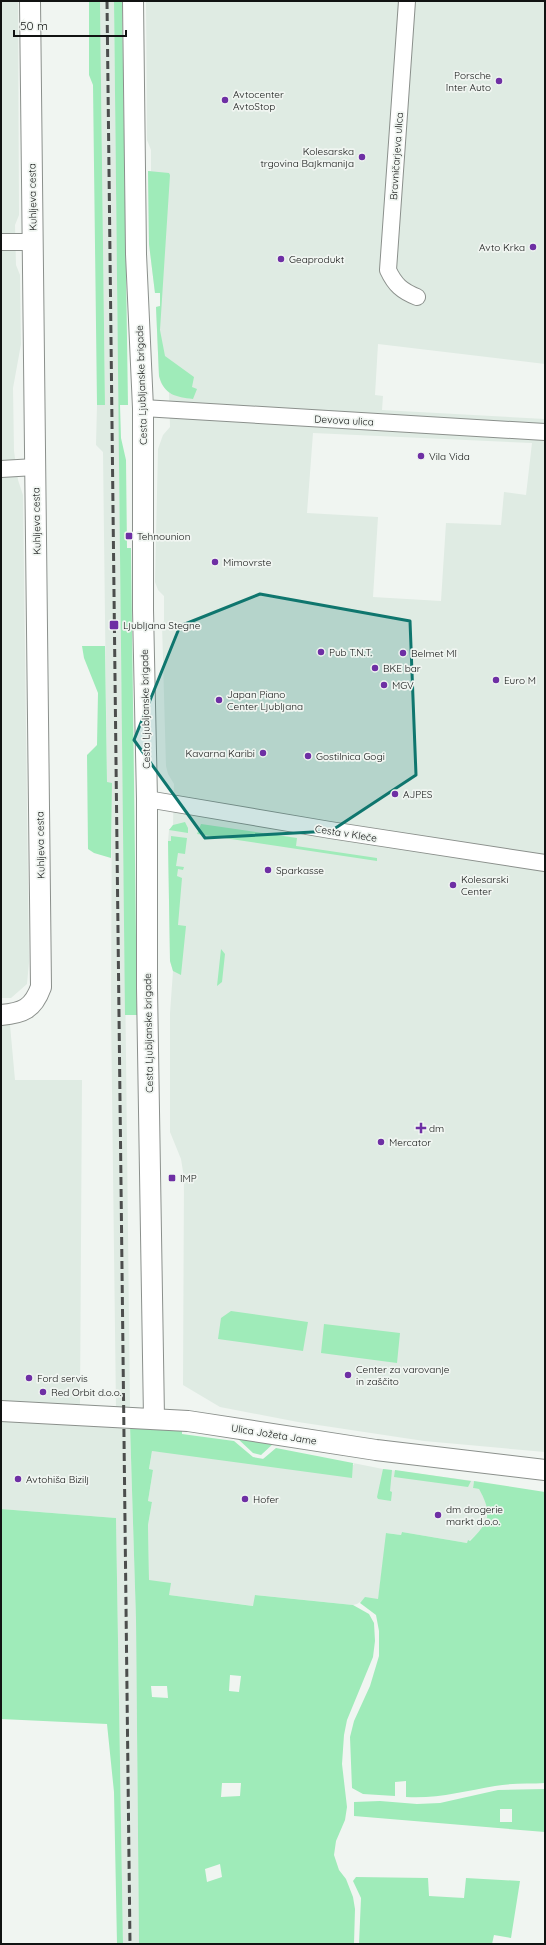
<svg xmlns="http://www.w3.org/2000/svg" width="546" height="1945" viewBox="0 0 546 1945" font-family="Quicksand,sans-serif">
<style>
.built{fill:#dfebe3;fill-rule:evenodd}
.green{fill:#9febb9;fill-rule:evenodd}
.lines{fill:none;stroke-linecap:round;stroke-linejoin:round}
.minor-casing{stroke:#8b908c;stroke-width:18}
.tertiary-casing{stroke:#8b908c;stroke-width:22}
.minor{stroke:#fff;stroke-width:16}
.tertiary{stroke:#fff;stroke-width:20}
.rail{stroke:#4c4e4d;stroke-width:3;stroke-dasharray:8 4;stroke-linecap:butt}
.marked{fill:#0f766e;fill-opacity:0.2;stroke:#0f766e;stroke-width:3;stroke-linejoin:round}
.poi-dot{fill:#6e2fa4;stroke:#f0f5f1;stroke-width:1.5}
.labels{text-anchor:middle;stroke-width:3.5;stroke-linejoin:round;paint-order:stroke}
.poi-label{font-size:10px;fill:#111312;stroke:#f0f5f1;text-anchor:start}
.street-label{font-size:10px;fill:#111312;stroke:#f0f5f1}
</style>
<rect width="100%" height="100%" fill="#f0f5f1"/>
<path class="built" d="M1,1H18L19,215L15,225L16,265L20,275L21,344L13,388L14,451L18,480L23,495L29,962L27,984L11,998H1Z
M100,1H114L130,1409H116L111,1011L112,783H107L103,452L96,445L97,405H105Z
M146,1H545V364L378,344L375,395L383,396L382,410L545,419V1452L424,1441L298,1422L220,1407L183,1385L184,1178L181,1159L170,1132V1013L173,971L170,961L168,841L169,830L173,825L174,784L168,774L166,766L162,624L164,621V596L158,590L155,582L158,449L163,435L170,427L169,393L161,383L159,376L156,307L160,306V293H155L149,244L148,171H151V150L147,140ZM313,433L532,443L526,495L504,492L501,525L446,523L441,601L373,597L378,517L307,513Z
M1,1025H10L15,1080H82L80,1406L1,1401Z
M1,1420L130,1425L136,1620L139,1944H123L116,1518L1,1509Z
M152,1451L354,1465L353,1463L383,1469L474,1481L473,1488L479,1489L488,1505L485,1526L467,1543L402,1532L401,1535L387,1533L378,1600H363L357,1604L353,1605L256,1595L254,1606L169,1595L149,1581L148,1525L152,1502L148,1501L153,1470H149Z"/>
<path class="green" d="M89,1H100L105,405H97L93,85L89,75Z
M114,1H122L128,405H120L121,438L126,460L127,548H131L137,1015H125Z
M148,171L169,173L170,175L160,330L165,356L194,377L192,387L197,389L193,399C176,397 164,395 159,376L156,307L160,306V293H155L149,244Z
M82,646H105L107,782L112,783L111,858L94,853L88,849L87,755L97,745L98,693L84,658Z
M185,822L188,828V833L169,830L173,825Z
M201,824L297,838L296,846L377,858V861L197,834Z
M171,836L187,838L185,854L178,853L176,866L184,867L183,870L178,869L177,876L182,878L178,925L186,926L181,975L173,971L170,961L168,841H171Z
M221,949L225,954L222,982L217,986Z
M231,1311L308,1322L303,1351L218,1339L221,1318Z
M324,1324L400,1333L397,1363L321,1353Z
M130,1425L182,1429V1434L234,1441L253,1457L263,1459L276,1448L353,1463L352,1478L152,1451L149,1469L153,1470L148,1501L152,1502L148,1525L149,1580L171,1583L169,1595L253,1606L255,1595L353,1605L369,1614L374,1623L375,1641L373,1657L347,1720L344,1735L342,1764L347,1807L345,1820L336,1841L334,1855L339,1870L346,1879L353,1897L355,1909L354,1944H139L136,1620ZM230,1675L241,1676L239,1692L229,1691ZM151,1686H167L168,1698L152,1697ZM222,1783H241L240,1796L221,1797ZM220,1864L222,1877L207,1882L205,1869Z
M237,1438L274,1443L261,1455L253,1453Z
M383,1469L392,1470L390,1491L392,1492L391,1501L378,1499L377,1497Z
M395,1470L471,1481L468,1487L394,1477Z
M474,1481L545,1492V1783C529,1784 511,1783 495,1786C465,1791 437,1799 406,1797V1781L395,1782V1796L363,1794L352,1788L350,1737L354,1721L370,1686L379,1656V1631L376,1615L360,1603L365,1597L378,1599L386,1533L401,1535L402,1532L467,1543L468,1540L470,1541C489,1522 493,1514 479,1489L473,1488Z
M1,1509L116,1518L123,1944H117L114,1792L107,1724L1,1719Z
M545,1789V1832L354,1816V1802L380,1801L417,1804L440,1803L498,1790ZM500,1809H512V1822H500Z
M356,1877L428,1878L429,1896L464,1898L466,1878L520,1881L511,1938L494,1935L492,1944H359L361,1898L353,1881Z"/>
<g class="lines">
<defs>
<path id="minor" d="M407,1L388,270C395,285 402,291 417,297
M1,242H32
M143,408L545,432
M1,469L35,467
M147,799L330,830L545,863"/>
<path id="tertiary" d="M133,1L136,254L143,408V610L147,799V988L154,1418
M1,1015C23,1013 33,1009 41,987L30,1
M1,1411L188,1421L376,1450L545,1470"/>
</defs>
<use href="#minor" class="minor-casing"/>
<use href="#tertiary" class="tertiary-casing"/>
<use href="#minor" class="minor"/>
<use href="#tertiary" class="tertiary"/>
<path class="rail" d="M107,1L130,1944"/>
</g>
<path class="marked" d="M260,594L410,621L416,775L331,831L205,838L134,740L180,626Z"/>
<g class="poi-dot">
<circle cx="499" cy="81" r="4"/>
<circle cx="225" cy="100" r="4"/>
<circle cx="362" cy="157" r="4"/>
<circle cx="533" cy="247" r="4"/>
<circle cx="281" cy="259" r="4"/>
<circle cx="421" cy="456" r="4"/>
<rect x="125" y="532" width="8" height="8" rx="2"/>
<circle cx="215" cy="562" r="4"/>
<rect x="109" y="620" width="10" height="10" rx="2"/>
<circle cx="321" cy="652" r="4"/>
<circle cx="403" cy="653" r="4"/>
<circle cx="375" cy="668" r="4"/>
<circle cx="496" cy="680" r="4"/>
<circle cx="384" cy="685" r="4"/>
<circle cx="219" cy="700" r="4"/>
<circle cx="263" cy="753" r="4"/>
<circle cx="308" cy="756" r="4"/>
<circle cx="395" cy="794" r="4"/>
<circle cx="268" cy="870" r="4"/>
<circle cx="453" cy="885" r="4"/>
<path d="M419 1122h4v4h4v4h-4v4h-4v-4h-4v-4h4z"/>
<circle cx="381" cy="1142" r="4"/>
<rect x="168" y="1174" width="8" height="8" rx="2"/>
<circle cx="348" cy="1375" r="4"/>
<circle cx="29" cy="1378" r="4"/>
<circle cx="43" cy="1392" r="4"/>
<circle cx="18" cy="1479" r="4"/>
<circle cx="245" cy="1499" r="4"/>
<circle cx="438" cy="1515" r="4"/>
</g>
<g class="labels">
<g class="poi-label">
<text x="491" y="79" text-anchor="end">Porsche<tspan x="491" dy="12">Inter Auto</tspan></text>
<text x="233" y="98">Avtocenter<tspan x="233" dy="12">AvtoStop</tspan></text>
<text x="354" y="155" text-anchor="end">Kolesarska<tspan x="354" dy="12">trgovina Bajkmanija</tspan></text>
<text x="525" y="251" text-anchor="end">Avto Krka</text>
<text x="289" y="263">Geaprodukt</text>
<text x="429" y="460">Vila Vida</text>
<text x="137" y="540">Tehnounion</text>
<text x="223" y="566">Mimovrste</text>
<text x="123" y="629">Ljubljana Stegne</text>
<text x="329" y="656">Pub T.N.T.</text>
<text x="411" y="657">Belmet MI</text>
<text x="383" y="672">BKE bar</text>
<text x="504" y="684">Euro M</text>
<text x="392" y="689">MGV</text>
<text x="227" y="698">Japan Piano<tspan x="227" dy="12">Center Ljubljana</tspan></text>
<text x="255" y="757" text-anchor="end">Kavarna Karibi</text>
<text x="316" y="760">Gostilnica Gogi</text>
<text x="403" y="798">AJPES</text>
<text x="276" y="874">Sparkasse</text>
<text x="461" y="883">Kolesarski<tspan x="461" dy="12">Center</tspan></text>
<text x="429" y="1132">dm</text>
<text x="389" y="1146">Mercator</text>
<text x="180" y="1182">IMP</text>
<text x="356" y="1373">Center za varovanje<tspan x="356" dy="12">in zaščito</tspan></text>
<text x="37" y="1382">Ford servis</text>
<text x="51" y="1396">Red Orbit d.o.o.</text>
<text x="26" y="1483">Avtohiša Bizilj</text>
<text x="253" y="1503">Hofer</text>
<text x="446" y="1513">dm drogerie<tspan x="446" dy="12">markt d.o.o.</tspan></text>
</g>
<g class="street-label">
<text transform="translate(396 156) rotate(-86)" y="4">Bravničarjeva ulica</text>
<text transform="translate(32 197) rotate(-91)" y="4">Kuhljeva cesta</text>
<text transform="translate(141 385) rotate(-92)" y="4">Cesta Ljubljanske brigade</text>
<text transform="translate(344 420) rotate(3)" y="4">Devova ulica</text>
<text transform="translate(36 521) rotate(-91)" y="4">Kuhljeva cesta</text>
<text transform="translate(145 709) rotate(-91)" y="4">Cesta Ljubljanske brigade</text>
<text transform="translate(346 833) rotate(9)" y="4">Cesta v Kleče</text>
<text transform="translate(40 845) rotate(-91)" y="4">Kuhljeva cesta</text>
<text transform="translate(148 1033) rotate(-91)" y="4">Cesta Ljubljanske brigade</text>
<text transform="translate(274 1434) rotate(9)" y="4">Ulica Jožeta Jame</text>
</g>
</g>
<rect width="546" height="1945" fill="none" stroke="#111312" stroke-width="4"/>
<path d="M14 30v6h112v-6" fill="none" stroke="#111312" stroke-width="2"/>
<text x="20" y="30" font-size="12" fill="#111312" stroke="#f0f5f1" stroke-width="3" paint-order="stroke">50 m</text>
</svg>
